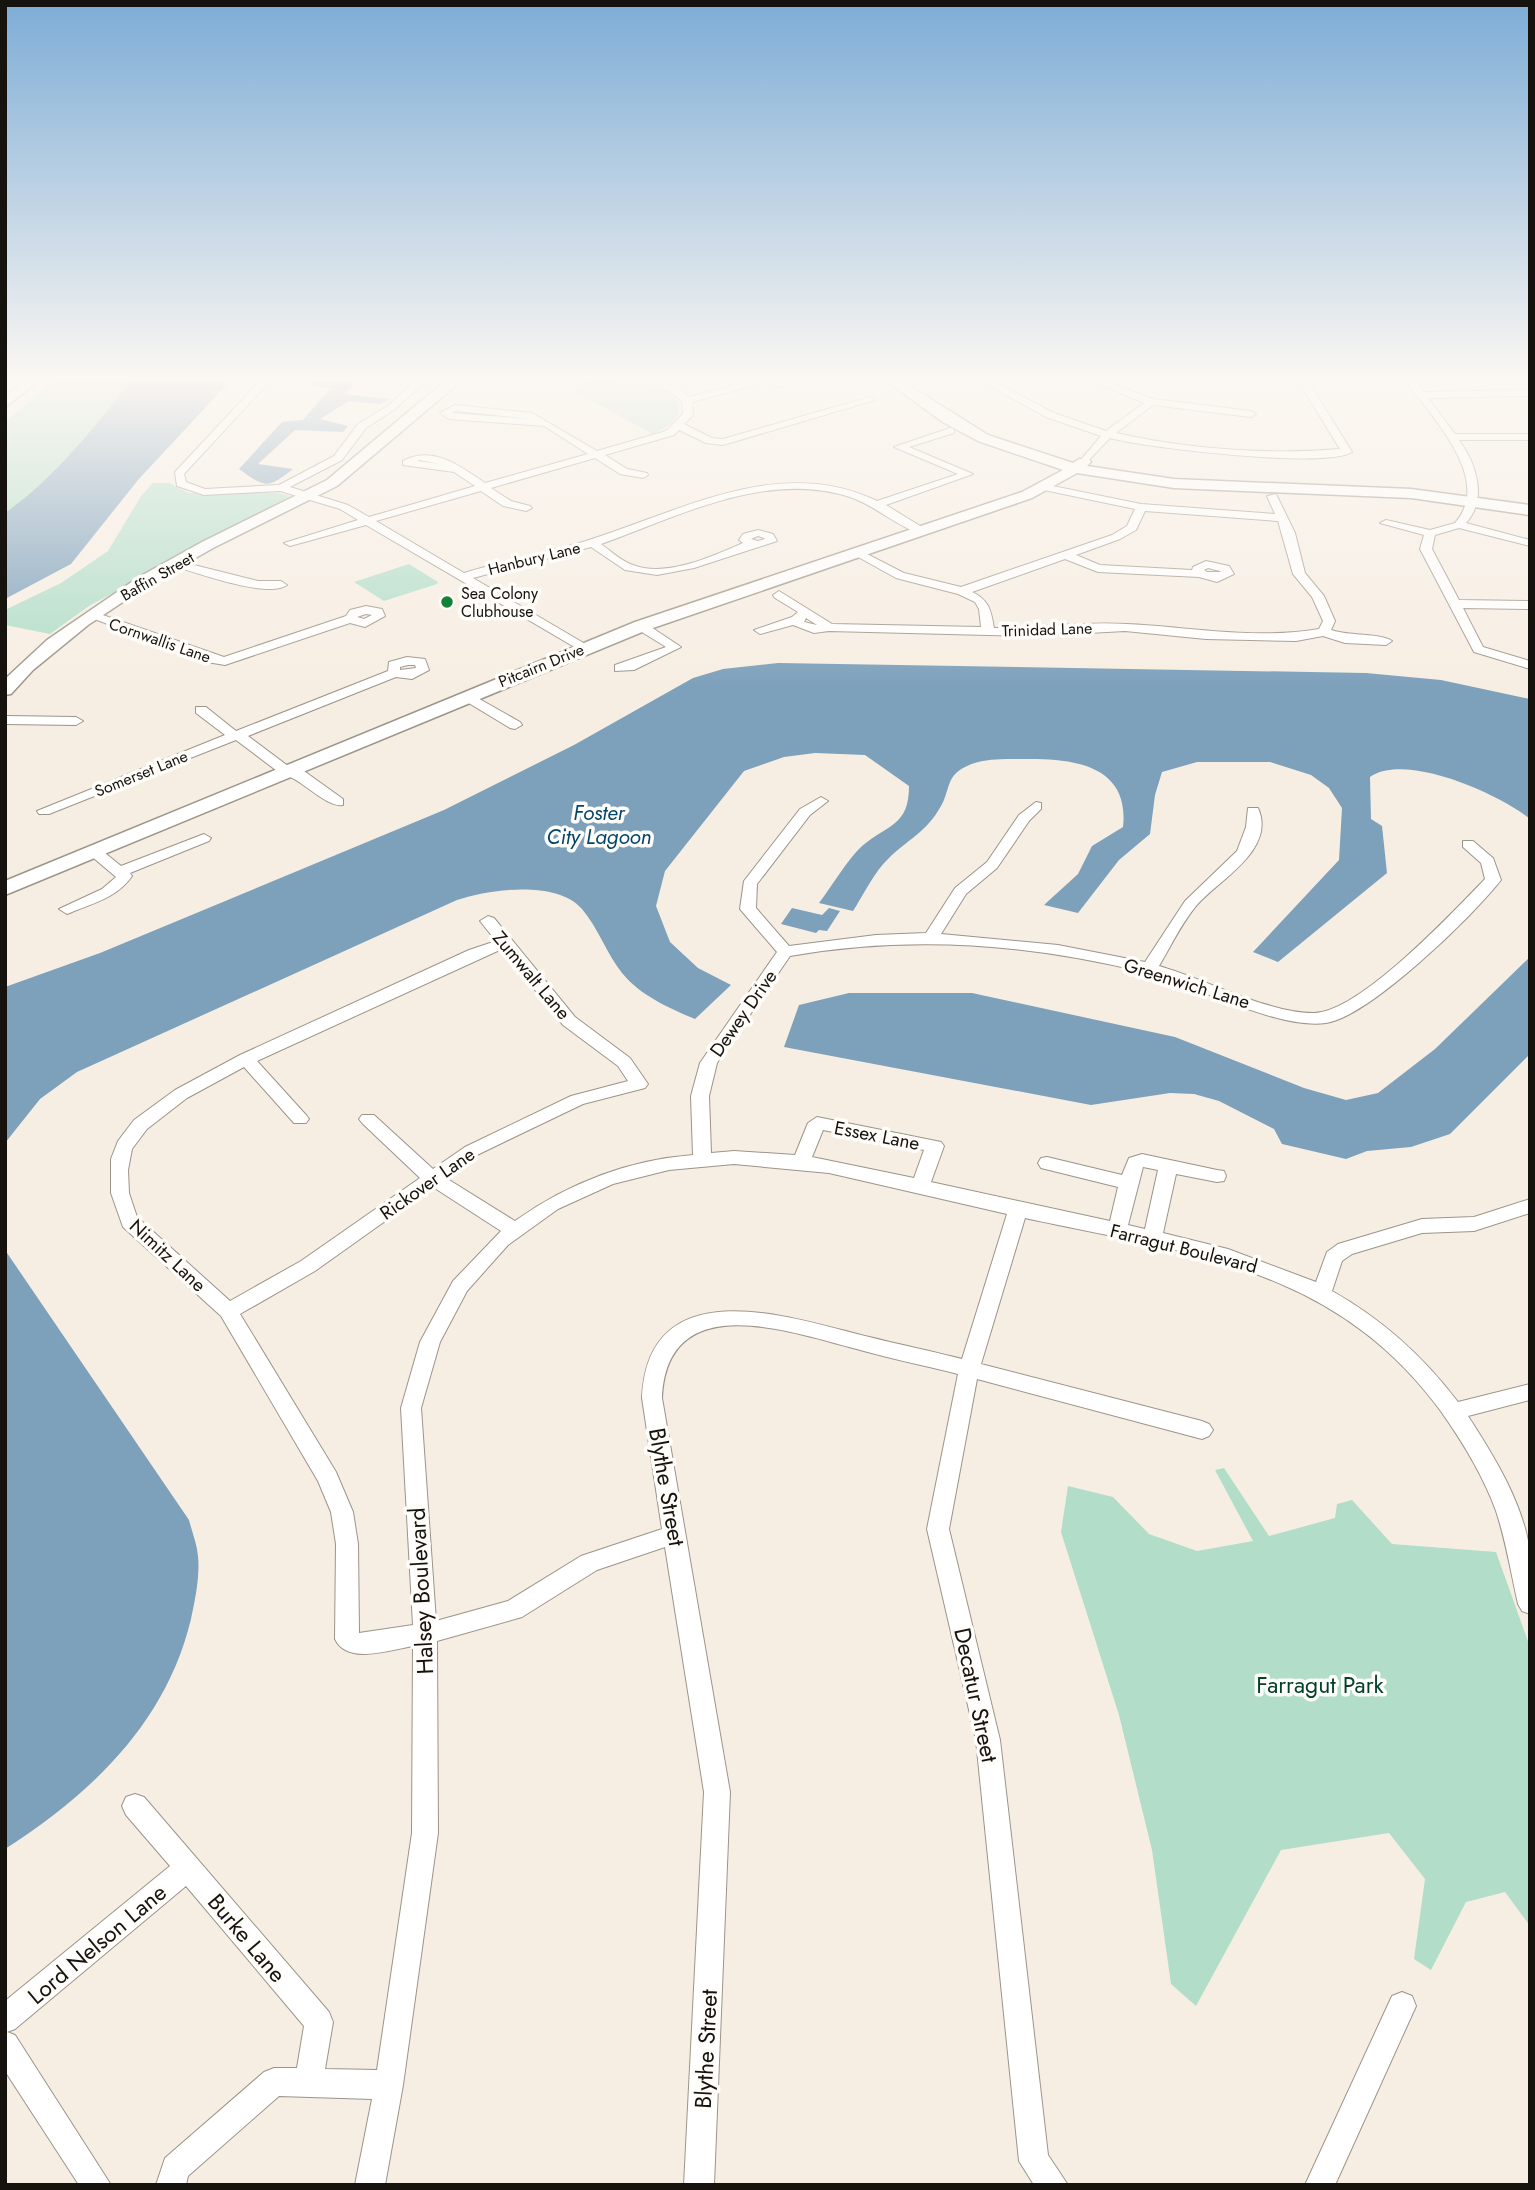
<svg xmlns="http://www.w3.org/2000/svg" width="1535" height="2190" viewBox="0 0 1535 2190" font-family="Jost,sans-serif">
<style>
.green{fill:#b1ddc9}
.water{fill:#7da0bb}
.lines{fill:none;stroke-linecap:round;stroke-linejoin:round}
.street-casing{stroke:#9b9489;stroke-width:2}
.secondary-casing{stroke:#9b9489;stroke-width:3}
.street{fill:#fff;fill-rule:evenodd}
.secondary{fill:#fff;fill-rule:evenodd}
.poi-dot{fill:#138238;stroke:#fefdfa;stroke-width:2.5}
.labels{text-anchor:middle;stroke-width:7;stroke-linejoin:round;paint-order:stroke}
.far-street-label{font-size:16px;fill:#16130f;stroke:#fefdfa}
.far-poi-label{font-size:16px;fill:#16130f;stroke:#fefdfa;text-anchor:start}
.street-label{font-size:19px;fill:#16130f;stroke:#fefdfa}
.water-label{font-size:21px;font-style:italic;fill:#034568;stroke:#fefdfa}
.near-street-label{font-size:23px;fill:#16130f;stroke:#fefdfa}
.near-park-label{font-size:23px;fill:#03402d;stroke:#fefdfa}
</style>
<rect width="100%" height="100%" fill="#f7eee3"/>
<path class="green" d="M55,381H131C93,429 55,477 5,514V422Z
M580,381C601,381 676,376 679,408C680,422 662,429 653,434L594,402L574,394Z
M153,483H169L189,493H277L290,496L89,606L50,634L5,625V610L61,583L108,551L141,496Z
M409,564L438,582L437,584L384,601L354,582Z
M1224,1468L1269,1536L1335,1518L1337,1504L1352,1500L1392,1544L1496,1552L1530,1647V1926L1505,1892L1466,1902L1431,1970L1414,1959L1425,1879L1389,1833L1281,1850L1196,2006L1171,1984L1152,1850L1119,1715L1061,1532L1068,1486L1113,1497L1149,1534L1197,1551L1253,1541L1215,1470Z"/>
<path class="water" d="M131,381H230L138,480L71,564L5,599V513C55,478 93,428 131,381Z
M313,381L353,382L354,385L344,394L390,399L380,404L349,401L320,419L348,426L343,432L295,430L258,464L293,469C267,490 264,487 239,469L282,422L303,420L331,388L312,386Z
M778,663L1366,673L1441,680L1530,699V819C1499,794 1406,752 1370,777L1371,819L1382,826L1387,873L1278,962L1253,952L1339,860L1342,808L1329,788L1311,775L1270,762H1197L1162,772L1155,795L1150,834L1119,860L1078,913L1044,905L1078,874L1092,846L1123,827C1130,764 1071,758 1022,759C1003,759 982,758 965,767C946,776 950,791 941,806C926,833 908,839 889,858C874,872 864,894 853,911L819,903C833,885 846,861 862,846C888,824 909,826 909,786L865,755L815,753L784,757L744,771L665,871L656,906L670,942L698,968L731,985L695,1019C669,1008 641,996 622,973C607,954 598,928 582,909C557,880 489,889 457,900L77,1072L40,1099L5,1143V987L100,953L444,810L574,745L693,678L723,669Z
M792,908L822,915L829,908L840,911L827,931L819,930L816,933L781,924Z
M1530,957V1054L1450,1134L1411,1147L1367,1151L1346,1159L1282,1144L1274,1129L1219,1101L1194,1094L1170,1093L1091,1105L784,1047L799,1005L849,993H972L1175,1037L1304,1088L1346,1100L1378,1093L1435,1049Z
M5,1250L189,1520C192,1532 197,1544 198,1556C200,1577 195,1600 191,1619C166,1723 92,1793 5,1849Z"/>
<g class="lines">
<defs>
<path id="street" d="M260,381H270L184,474L186,482L205,489L279,485L334,456L358,424L389,405L415,381H426L395,409L366,428L342,460L290,487L348,505L369,517L475,486L454,472L403,465V461C433,445 460,466 485,483L588,454L544,426L449,419L440,413L455,405L532,413L597,451L666,431L683,414L682,401L670,391L648,381C665,381 675,386 689,397L749,381H798L779,387L763,383L692,402L693,415L684,424L712,438L723,439L870,397L875,400L723,445L706,443L679,430L674,435L605,455L627,469L647,473L648,475L643,478L620,474L595,458L491,488L511,501L530,506L532,508L526,511L503,506L481,491L376,521L464,573C505,560 548,553 589,540C681,511 780,454 877,501L958,474L894,447L950,428L954,429V433L909,447L973,474L886,505L925,529V533L921,534C896,526 876,506 850,497C765,470 680,516 601,544C611,551 621,561 633,565C666,578 713,556 743,543L739,540L743,534L758,530L773,534L777,541L694,568L657,575L625,570L591,547L473,578L587,645L589,648L583,652L366,525L290,546L284,543L358,520L340,509L280,491L204,495L177,486L175,472ZM456,411L530,419L452,413ZM419,460L439,464L418,461ZM758,536L764,538L765,539L758,541L751,539Z
M981,381H993L1054,413L1106,431L1144,403L1091,381H1105L1153,399L1251,411L1256,414L1251,417L1153,405L1116,433C1188,449 1266,455 1340,449L1298,381H1308L1352,452C1327,469 1146,448 1110,438L1084,465L1079,462L1101,436L1046,417Z
M1406,381H1416L1424,392L1530,390V396L1428,398L1455,434H1530V440H1459C1476,463 1488,499 1466,523L1530,540V546L1459,528L1435,535L1432,549L1459,600L1530,601V609L1463,608L1483,647L1530,661V669L1474,652L1420,549L1424,535L1380,523L1386,520L1430,530L1455,523C1494,479 1431,417 1406,381Z
M1043,484L1141,504L1275,514L1267,496L1276,494L1295,533L1305,573L1324,596L1335,621L1331,630C1348,636 1381,633 1392,641L1386,645L1345,643L1323,636L1296,641L1206,639L1125,631L1033,636L829,631L814,633L793,625L760,634L754,630L792,617L798,612L775,598L773,595L779,591L832,624L981,627L979,609L975,602L958,594L896,578L851,553L861,551L904,573L961,587L1112,535L1127,526L1135,509L1039,489L1038,487ZM1145,511L1278,521L1293,574L1312,597L1323,621L1319,629C1256,640 1191,627 1127,624C1083,621 1038,628 994,628C991,610 989,600 972,592L1065,559L1098,572L1199,577L1217,582L1234,574L1229,566L1206,561L1193,567L1192,570L1100,565L1076,555L1120,539L1136,530ZM1208,568L1220,571L1221,572H1207L1204,570ZM806,618L817,625L804,622Z
M178,561L258,581H281L287,585C269,599 197,573 174,566L172,564Z
M366,606L382,609L385,616L365,627L350,623L225,665L207,662L84,615L94,612L224,657L346,616L350,610ZM366,614L372,615L364,619L357,617Z
M637,623H645L681,647L634,670L615,671V665L666,647L637,629Z
M407,657L425,659L429,670L412,679L396,677L248,736L288,766H297L343,799V805C325,808 301,777 281,774L236,740L49,814H39L37,811L225,735L196,713V707H206L236,731L388,671L389,662ZM408,665H415L416,668L400,670V667Z
M467,692L520,722L522,725L515,729L510,728L462,699L460,696Z
M5,716L76,717L83,721L76,725L5,724Z
M821,797L828,801L810,815L757,884L756,908L789,946L876,935L926,933L955,888L987,862L1019,815L1036,802L1041,803V809L1029,821L997,868L966,894L941,934L1058,945L1145,962L1185,901L1237,851L1246,827L1248,808H1258C1277,850 1218,880 1196,906C1181,924 1171,946 1159,966C1205,979 1268,1013 1313,1013C1358,1014 1453,912 1485,879L1481,863L1463,847V841H1473L1493,858L1501,880C1473,916 1369,1017 1326,1023C1278,1030 1192,984 1143,972C1026,943 908,935 790,956L717,1063L709,1096L711,1153L734,1151L795,1155L808,1123L817,1117L941,1142L944,1146L931,1182L1110,1221L1118,1187L1041,1168L1038,1163L1041,1158L1047,1157L1122,1175L1129,1158L1142,1154L1217,1170L1224,1171L1226,1176L1224,1181L1217,1182L1176,1174L1163,1233L1228,1249L1316,1282L1327,1252L1338,1244L1422,1219L1474,1217L1530,1199V1213L1474,1231L1422,1233L1352,1254L1342,1261L1332,1291C1382,1319 1423,1356 1458,1402L1530,1384V1400L1468,1416C1494,1456 1525,1506 1530,1554C1532,1574 1530,1595 1530,1614L1522,1611L1518,1604C1511,1573 1506,1541 1496,1511C1483,1475 1462,1441 1440,1410C1333,1265 1185,1253 1025,1218L981,1364L1202,1421L1209,1424L1213,1430L1209,1436L1202,1439L977,1379L949,1529L1000,1740L1048,2155L1068,2185H1034L1019,2161L976,1740L927,1529L958,1374C923,1365 887,1358 853,1348C787,1331 667,1288 662,1398L730,1792L714,2185H684L704,1792L665,1547L597,1570L522,1617L437,1641L438,1833L403,2085L385,2185H355L372,2099L279,2096L188,2176L186,2185H156L165,2158L264,2072L274,2068H297L304,2026L186,1886L15,2029L7,2032L15,2035L111,2185H79L5,2071V2001L170,1866L126,1815L122,1806L126,1797L135,1794L144,1797L329,2012L333,2022L325,2069L377,2070L412,1833L413,1646C390,1650 347,1665 335,1639L336,1544L331,1512L318,1481L221,1316L123,1227L111,1193V1159L118,1141L134,1120L175,1090L240,1055L469,950L496,941L480,921L488,916L494,918L575,1017L630,1058L648,1084L645,1088L583,1104L477,1155L446,1178L515,1221C567,1184 628,1160 693,1155L691,1096L700,1063L777,952L740,909L744,881L800,809ZM502,949L563,1025L618,1066L628,1081L571,1096L465,1147L433,1169L374,1115H362L359,1119L362,1123L420,1178L301,1261L230,1301L137,1217L129,1193L128,1170L132,1149L147,1129L187,1098L244,1067L294,1123H306L309,1119L306,1115L257,1061ZM823,1130L924,1150L914,1178L812,1157ZM734,1164L829,1173L1007,1214L962,1359C927,1350 892,1343 857,1334C780,1314 648,1273 642,1398L662,1529L581,1556L508,1601L436,1621L421,1408L440,1342L467,1291L508,1245L558,1209L613,1184L669,1170ZM1143,1167L1158,1170L1145,1229L1128,1225ZM433,1187L501,1231L453,1281L420,1342L401,1408L413,1625L359,1633L358,1544L353,1512L336,1472L240,1314L315,1271Z
M204,834L211,838L209,841L130,873L132,876C118,897 94,903 72,912L67,914L59,909L102,889L116,877L90,855V849H100L121,866Z
M1402,1992L1412,1996L1416,2006L1335,2185H1305L1392,1996Z"/>
<path id="secondary" d="M24,381H39L5,407V396Z
M445,381H461L337,486L213,548L150,584L88,625L33,670L11,694L5,695V679L47,640L139,577L202,542L327,480Z
M886,381H902L988,435L1073,463L1079,459H1089L1091,462L1087,466L1174,479L1411,489L1530,505V515L1411,498L1174,488L1077,473L1032,498L647,630L5,895V881L635,622L1022,492L1063,470L978,441L943,422Z"/>
</defs>
<use href="#street" class="street-casing"/>
<use href="#secondary" class="secondary-casing"/>
<use href="#street" class="street"/>
<use href="#secondary" class="secondary"/>
</g>
<linearGradient id="sky" x2="0" y2="1"><stop stop-color="#7dacd6"/><stop offset="0.55" stop-color="#fbf7f2"/><stop offset="1" stop-color="#fbf7f2" stop-opacity="0"/></linearGradient>
<rect width="1535" height="688" fill="url(#sky)"/>
<circle class="poi-dot" cx="447" cy="602" r="7"/>
<g class="labels">
<g class="far-street-label">
<text transform="translate(534 558) rotate(-14)" y="6">Hanbury Lane</text>
<text transform="translate(157 576) rotate(-30)" y="6">Baffin Street</text>
<text transform="translate(1047 629) rotate(-2)" y="6">Trinidad Lane</text>
<text transform="translate(160 640) rotate(19)" y="6">Cornwallis Lane</text>
<text transform="translate(541 665) rotate(-22)" y="6">Pitcairn Drive</text>
<text transform="translate(141 773) rotate(-22)" y="6">Somerset Lane</text>
</g>
<g class="far-poi-label">
<text x="461" y="599">Sea Colony<tspan x="461" dy="18">Clubhouse</tspan></text>
</g>
<g class="street-label">
<text transform="translate(532 975) rotate(50)" y="7">Zumwalt Lane</text>
<text transform="translate(1187 983) rotate(17)" y="7">Greenwich Lane</text>
<text transform="translate(743 1013) rotate(-55)" y="7">Dewey Drive</text>
<text transform="translate(877 1135) rotate(11)" y="7">Essex Lane</text>
<text transform="translate(427 1183) rotate(-35)" y="7">Rickover Lane</text>
<text transform="translate(1184 1248) rotate(14)" y="7">Farragut Boulevard</text>
<text transform="translate(168 1255) rotate(43)" y="7">Nimitz Lane</text>
</g>
<g class="water-label">
<text x="599" y="820">Foster<tspan x="599" dy="24">City Lagoon</tspan></text>
</g>
<g class="near-street-label">
<text transform="translate(667 1487) rotate(80)" y="8">Blythe Street</text>
<text transform="translate(421 1591) rotate(-93)" y="8">Halsey Boulevard</text>
<text transform="translate(976 1695) rotate(78)" y="8">Decatur Street</text>
<text transform="translate(247 1938) rotate(50)" y="8">Burke Lane</text>
<text transform="translate(97 1944) rotate(-40)" y="8">Lord Nelson Lane</text>
<text transform="translate(706 2049) rotate(-87)" y="8">Blythe Street</text>
</g>
<g class="near-park-label">
<text x="1320" y="1693">Farragut Park</text>
</g>
</g>
<rect width="1535" height="2190" fill="none" stroke="#16130f" stroke-width="14"/>
</svg>
